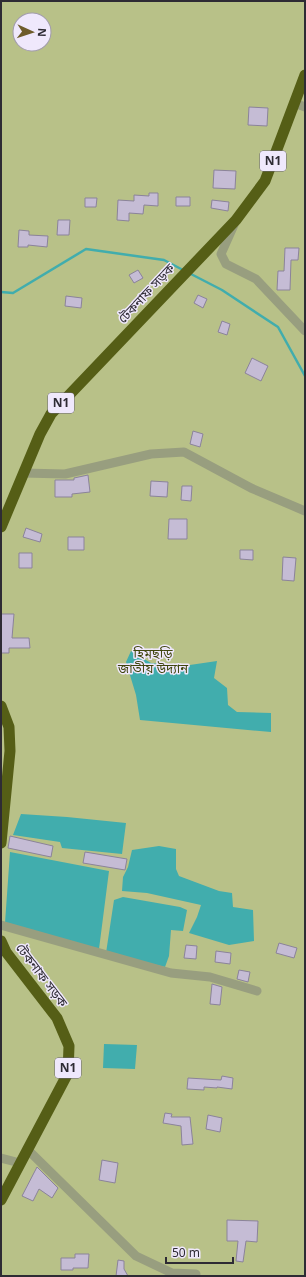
<svg xmlns="http://www.w3.org/2000/svg" width="306" height="1277" viewBox="0 0 306 1277" font-family="'Noto Sans','Noto Sans Bengali',sans-serif">
<style>
.green{fill:#b8c188;fill-rule:evenodd}
.water{fill:#41adad}
.lines{fill:none;stroke-linecap:round;stroke-linejoin:round}
.stream{stroke:#41adad;stroke-width:2.5}
.building{fill:#c5bcd5;stroke:#8b839a}
.minor{stroke:#989e7f;stroke-width:9}
.trunk{stroke:#555e16;stroke-width:11}
.labels{text-anchor:middle;stroke-width:3;stroke-linejoin:round;paint-order:stroke}
.shield{fill:#efe8fc;stroke:#686470;stroke-width:1}
.shield-label{font-size:12px;font-weight:bold;fill:#2e2b34}
.street-label{font-size:13px;fill:#2e2b34;stroke:#efe8fc}
.park-label{font-size:13px;fill:#3f450d;stroke:#efe8fc}
</style>
<rect width="100%" height="100%" fill="#e3daf2"/>
<path class="green" d="M1,1H305V1276H1ZM20,20H44V44H20Z"/>
<path class="water" d="M131,651L151,663L183,666L217,661L214,678L227,688L228,705L237,712L271,713V732L140,720L136,695L126,662Z
M21,814L67,817L126,823L122,854L62,848L60,842L13,835Z
M159,846L176,849V869L179,876L219,891L232,893L233,907L253,910L254,941L229,945L189,933L197,917L201,905L147,893L122,891L123,877L128,867L132,850Z
M10,852L109,871L99,949L5,923Z
M123,897L180,907L187,910L183,931L171,930L169,956L165,967L106,953L114,900Z
M104,1044L137,1045L135,1069L103,1068Z"/>
<g class="lines">
<path class="stream" d="M189,273L222,290L278,327L305,376
M1,292L13,293L86,249L164,260L183,270"/>
</g>
<path class="building" d="M249,107L268,108L267,126L248,125Z
M214,170L236,171L235,189L213,188Z
M149,193H158V206L144,205L143,214L129,213V221L117,220L118,200L134,201V195L149,196Z
M176,197H190V206H176Z
M85,198H97L96,207H85Z
M212,200L229,202L228,211L211,208Z
M58,220H70L69,235H57Z
M19,230L29,231V235L48,236L47,247L28,245V247H18Z
M285,248H299L298,260H291L290,290H277L278,271H284Z
M138,270L143,278L134,283L129,275Z
M198,295L207,299L203,308L194,303Z
M66,296L82,298L81,308L65,306Z
M222,321L230,324L227,335L218,332Z
M252,358L268,366L261,381L245,373Z
M193,431L203,434L200,447L190,444Z
M88,475L90,492L72,494V497H55V480H74V478Z
M151,481L168,482L167,497L150,496Z
M182,486H192L191,501L181,500Z
M169,519H187V539H168Z
M26,528L42,534L40,542L23,537Z
M68,537H84V550H68Z
M240,550H253V560L240,559Z
M19,553H32V568H19Z
M283,557L296,558L294,581L282,580Z
M1,614H14L12,638H29L30,648H9V653H1Z
M10,836L53,846L51,857L8,848Z
M85,852L127,859L125,870L83,863Z
M279,943L297,948L294,958L276,953Z
M186,945L197,946L196,959L184,958Z
M216,951L231,953L230,964L215,962Z
M239,970L250,972L248,982L237,979Z
M212,984L222,987L220,1005L210,1004Z
M222,1076L233,1078L232,1089L217,1087V1088L204,1087V1090L187,1089L188,1078L221,1080Z
M165,1113L172,1114L171,1117H190L193,1144L182,1145L181,1126L163,1123Z
M208,1115L222,1118L220,1132L206,1129Z
M102,1160L118,1163L115,1183L99,1180Z
M37,1167L58,1188L52,1198L39,1189L33,1201L22,1196Z
M227,1220L258,1221L257,1242L246,1241L243,1262L236,1261L238,1241H227Z
M75,1254H89L88,1268H73V1270H61V1258H75Z
M118,1260L124,1261V1269L128,1276H116Z"/>
<g class="lines">
<path class="minor" d="M294,103L305,107
M234,225L221,254L226,264L256,279L305,331
M23,473L65,474L151,454L184,452L251,488L305,511
M1,925L171,973L210,977L257,991
M27,1149L136,1256L172,1273L196,1274
M1,1158L20,1163"/>
<path class="trunk" d="M1,527L40,434L51,414L236,220L265,181L305,75
M1,706L9,727L10,751L1,843
M1,941L6,952L57,1018L69,1046L68,1073L1,1200"/>
</g>
<g class="labels">
<g class="shield">
<rect x="260" y="151" width="26" height="20" rx="3"/>
<rect x="48" y="393" width="26" height="20" rx="3"/>
<rect x="55" y="1058" width="26" height="20" rx="3"/>
</g>
<g class="shield-label">
<text x="273" y="165">N1</text>
<text x="61" y="407">N1</text>
<text x="68" y="1072">N1</text>
</g>
<g class="street-label">
<text transform="translate(146 293) rotate(-47)" y="5">টেকনাফ সড়ক</text>
<text transform="translate(42 975) rotate(53)" y="5">টেকনাফ সড়ক</text>
</g>
<g class="park-label">
<text x="153" y="658">হিমছড়ি<tspan x="153" dy="15">জাতীয় উদ্যান</tspan></text>
</g>
</g>
<rect width="306" height="1277" fill="none" stroke="#2e2b34" stroke-width="4"/>
<g transform="translate(32 32) rotate(93)"><circle r="19" fill="#efe8fc" stroke="#a29cac"/>
<path d="M0-3L7 15L0 10L-7 15Z" fill="#6e5c2b"/>
<text y="-6" font-size="11" font-weight="bold" text-anchor="middle" fill="#2e2b34">N</text>
</g>
<path d="M166 1257v6h67v-6" fill="none" stroke="#2e2b34" stroke-width="2"/>
<text x="172" y="1257" font-size="12" fill="#2e2b34" stroke="#efe8fc" stroke-width="3" paint-order="stroke">50 m</text>
</svg>
